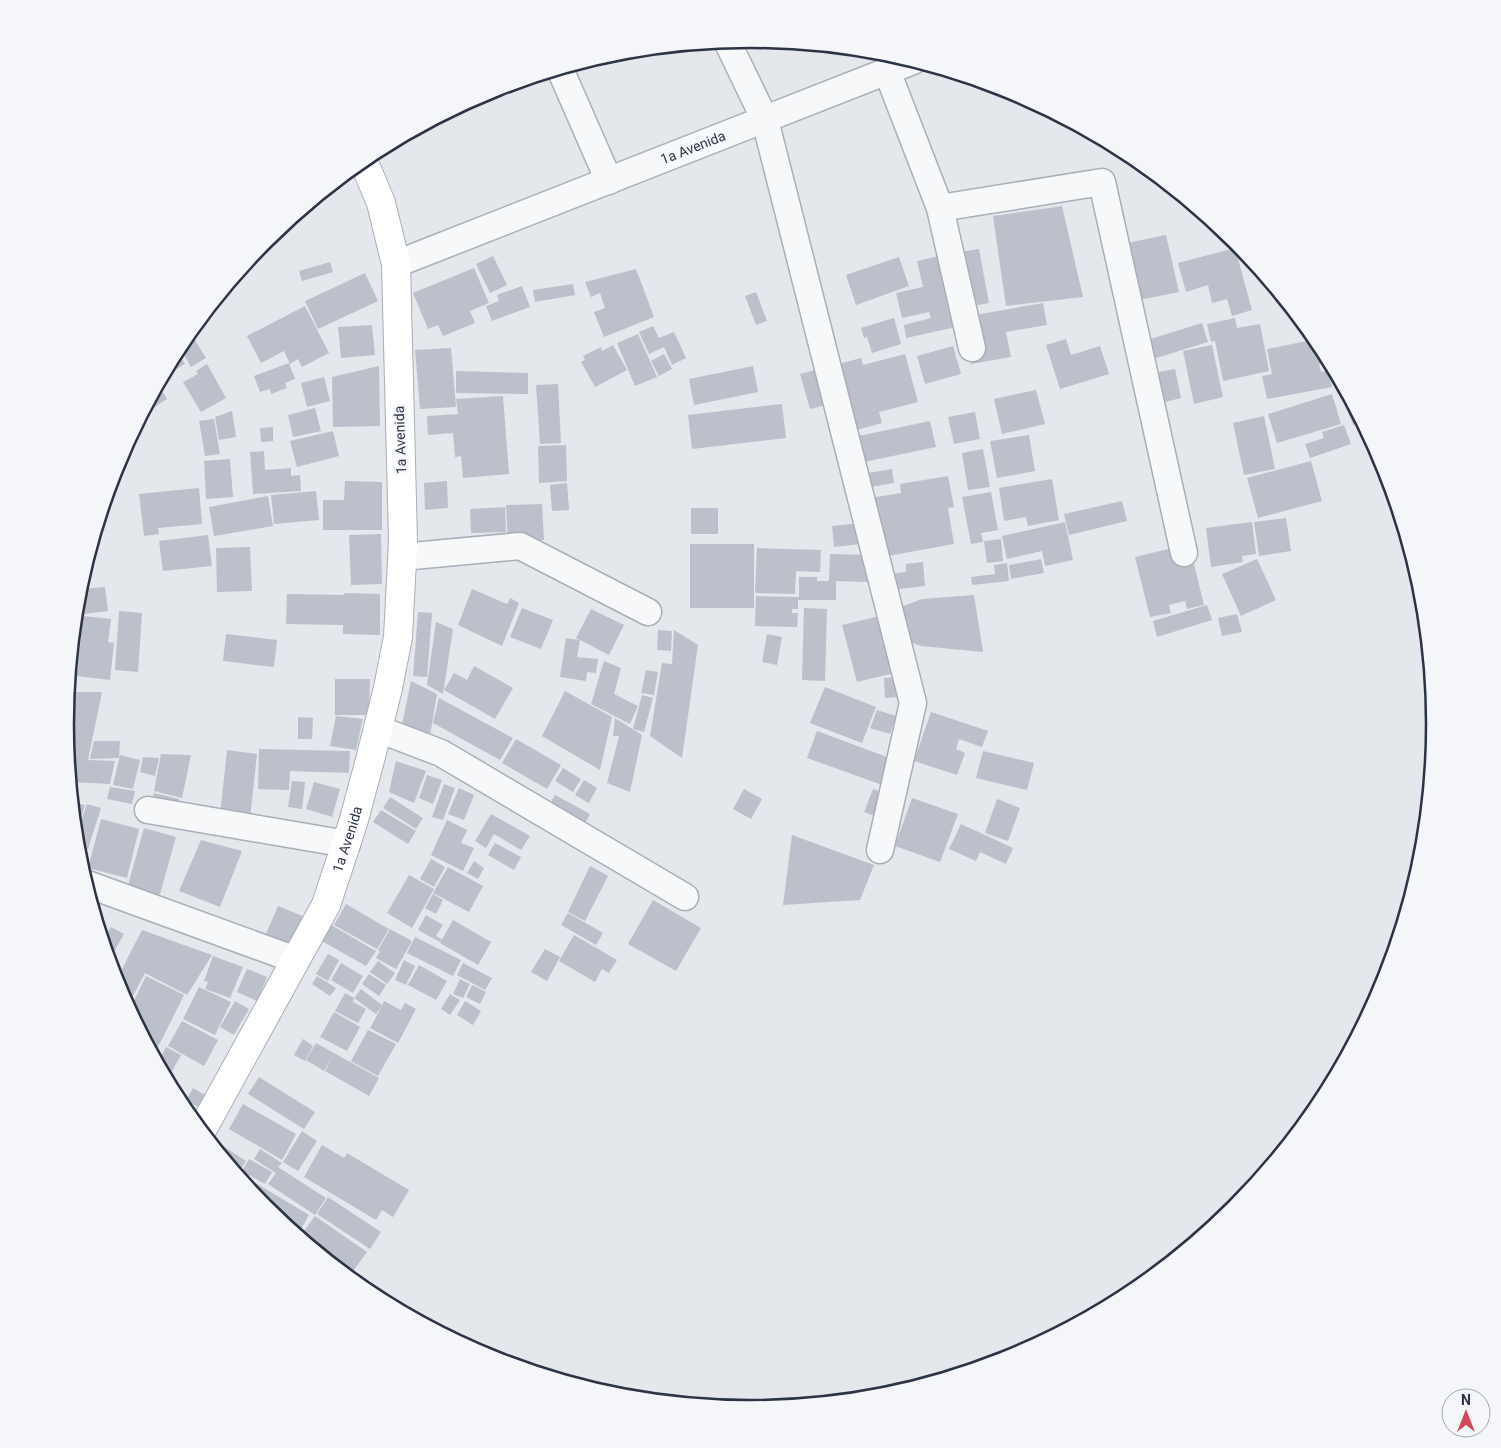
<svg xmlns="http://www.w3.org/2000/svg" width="1501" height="1448" viewBox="0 0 1501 1448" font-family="Roboto,sans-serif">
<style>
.building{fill:#bbc0ca}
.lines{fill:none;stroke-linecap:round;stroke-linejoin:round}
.street-casing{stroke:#a9aeb7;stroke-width:29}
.secondary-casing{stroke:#a9aeb7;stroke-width:30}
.street{stroke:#f7f8fa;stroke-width:26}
.secondary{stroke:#fff;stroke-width:28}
.labels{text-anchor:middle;stroke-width:4.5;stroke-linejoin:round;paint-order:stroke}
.street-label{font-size:14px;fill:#2b3445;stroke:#f4f6f9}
.rim{fill:none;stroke:#2b3445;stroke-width:2.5}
</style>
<rect width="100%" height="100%" fill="#e4e7ec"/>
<path class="building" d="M1062,206L1083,297L1006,306L993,216Z
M1166,235L1179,292L1134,301L1122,244Z
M1235,248L1252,310L1232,316L1227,299L1212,303L1208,285L1186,292L1178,263Z
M979,249L989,303L958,309L948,254Z
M944,255L961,326L906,338L904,325L931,318L929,312L902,318L896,293L923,287L917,261Z
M493,256L507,285L490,293L476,264Z
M899,257L909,286L856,305L846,275Z
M330,262L333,272L302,281L299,271Z
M474,268L489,303L470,311L475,323L443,336L438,325L428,329L413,293Z
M636,269L654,317L604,337L594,312L605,308L600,293L591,297L585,282Z
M365,273L378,301L318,329L305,301Z
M573,284L575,295L535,302L533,290Z
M522,286L530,307L492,321L486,306L499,301L497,295Z
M756,292L767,321L756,325L745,296Z
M1043,303L1047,325L1006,332L1011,357L971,364L963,317Z
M305,306L329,353L302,367L298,359L290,364L284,351L261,363L247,336Z
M894,318L901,344L872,353L867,337L864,338L861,328Z
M1235,318L1237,328L1260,324L1269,371L1223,381L1215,341L1211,342L1207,324Z
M1202,323L1208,342L1150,360L1144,341Z
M372,325L375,355L341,358L338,327Z
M653,326L659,338L674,332L686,358L672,365L664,347L649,354L639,332Z
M190,332L206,358L191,367L179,346Z
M1311,332L1320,344L1326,354L1327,362L1319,364L1321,372L1329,371L1332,387L1267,399L1262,376L1272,374L1267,349L1307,341L1306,333Z
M638,334L657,377L635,386L617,343Z
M1066,339L1071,355L1100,346L1109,374L1060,389L1046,345Z
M613,345L627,370L595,387L581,362L585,360L583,356L601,347L602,351Z
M1212,345L1223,397L1194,404L1183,351Z
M953,346L961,374L925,384L917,356Z
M451,348L456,407L420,409L415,350Z
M177,351L185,364L162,378Z
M664,354L672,369L659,376L651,361Z
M905,354L918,402L879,412L882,423L853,431L835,365L861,358L863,365Z
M289,363L295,379L285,383L287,388L271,394L270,389L260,392L254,376Z
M1331,363L1362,421L1353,425L1329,364Z
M207,364L226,398L201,412L183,382L198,374L196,371Z
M379,366L380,426L333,427L332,377Z
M753,366L758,392L694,405L689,379Z
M1175,369L1181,398L1157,404L1150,374Z
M815,370L825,405L810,409L800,374Z
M456,371L528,373V394L456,393Z
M324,377L330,401L307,407L301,383Z
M558,384L561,443L540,444L536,385Z
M158,385L167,399L143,414Z
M1036,390L1045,424L1002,434L994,399Z
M1332,394L1341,424L1277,443L1268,414Z
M503,396L509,474L463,478L461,456L455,457L453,433L428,435L427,416L458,414L456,399Z
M782,404L786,438L692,449L688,415Z
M315,408L321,431L293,437L288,415Z
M232,411L236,437L219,440L215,417Z
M975,412L980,439L954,444L948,417Z
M1264,416L1275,469L1244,475L1233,423Z
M214,419L220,454L205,456L199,421Z
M930,421L936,447L859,463L854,437Z
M1344,425L1351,444L1310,458L1305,444L1324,438L1322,432Z
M273,427V441L261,442L260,428Z
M333,431L339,456L297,467L290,441Z
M1029,435L1035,471L997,478L990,441Z
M566,445L567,481L539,483L538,446Z
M983,449L990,487L968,490L962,453Z
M264,451L265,470L291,468V476L300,475L301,491L253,494L250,452Z
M230,459L233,497L206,499L204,461Z
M1311,461L1322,501L1258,518L1247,478Z
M892,469L894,483L865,488L862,474Z
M948,476L954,507L948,508L954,544L882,557L871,498L901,493L900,484Z
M1052,479L1059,520L1028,526L1026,517L1004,521L999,488Z
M345,481L382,482V530H323V500H344Z
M447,481L448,508L425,510L424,483Z
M567,483L569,510L552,511L550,485Z
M199,488L202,524L158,528L159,534L144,536L139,494Z
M316,491L319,520L274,524L271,495Z
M991,492L998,530L981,533L983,542L971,544L962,497Z
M268,496L273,526L214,536L209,507Z
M1122,501L1127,521L1069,535L1064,514Z
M542,504L544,540L508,542L506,505Z
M505,507L506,532L471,533L470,509Z
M691,508H718V534H691Z
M1286,518L1291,551L1259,556L1254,522Z
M1065,522L1073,560L1045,566L1042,551L1007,559L1002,536Z
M1252,522L1256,554L1242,556L1243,562L1211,567L1206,528Z
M861,523L862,544L834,547L832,526Z
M381,534L382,584L351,585L349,535Z
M208,535L212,566L163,571L159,541Z
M1001,539L1003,561L987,563L984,541Z
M690,544H754V608H690Z
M1189,544L1204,605L1187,609L1185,601L1169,605L1171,613L1150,617L1135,557Z
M250,547L252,591L217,592L216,548Z
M757,548L821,550L820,572L796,571L795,594L755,593Z
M830,554L870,555L868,582L836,581V600H798V609H792V613H798L797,627L755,626L756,596L799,597V577H817V581H829Z
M1041,559L1044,573L1011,579L1009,565Z
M1257,559L1276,600L1241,616L1222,574Z
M923,562L925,586L891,590L890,574L906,572V564Z
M1007,563L1009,581L972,585L971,577L995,574L994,565Z
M105,587L108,611L84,614L82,589Z
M472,589L507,604L510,598L519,603L502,646L458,625Z
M344,593L380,594V635L343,634V625L286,624L287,594L344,595Z
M974,595L983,652L921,646L906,641L901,607L922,599Z
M1207,605L1212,620L1157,637L1153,621Z
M522,608L553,620L541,649L510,637Z
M804,608L827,609L825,681L802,680Z
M591,609L624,625L609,655L580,640L577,657L598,659L596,673L587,672L586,681L560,677L566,638L579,640L576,638Z
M119,611L142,613L138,672L115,670Z
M418,612L432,613L427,677L413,676Z
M1237,614L1242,632L1222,636L1218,618Z
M83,616L111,619L108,642L114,643L110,680L77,676Z
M880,616L895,673L857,682L842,625Z
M436,622L453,629L443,694L427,685Z
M658,630L672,631L671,651L657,650Z
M674,630L698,645L682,758L650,736L662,663L672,664Z
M226,634L277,640L274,667L223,661Z
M767,634L782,637L777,665L762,662Z
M604,661L621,668L614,694L638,706L630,724L591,704Z
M474,666L513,688L495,719L444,690L454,673L467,680Z
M646,670L658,672L654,695L641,693Z
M901,677V697L885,698L884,678Z
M335,679H370L369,715H335Z
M411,681L437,694L427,754L398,744Z
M825,687L876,707L862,743L810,723Z
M565,691L612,717L600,770L542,736Z
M70,692H102L88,760L115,761L110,784L71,782L70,773L73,759H69L65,724Z
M642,695L653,698L644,732L633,729Z
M439,698L513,738L500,760L433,723Z
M877,710L896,716L890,734L870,728Z
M931,712L988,731L982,747L959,739L956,749L965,753L957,775L914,761Z
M336,716L363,719L356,750L330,746Z
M298,717L313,718L312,739H298Z
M615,718L642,735L630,792L607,783L619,736H613Z
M817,731L895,760L885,786L807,758Z
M516,739L561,765L547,789L502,763Z
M94,741H120L119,758L90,759Z
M259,749L350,751L349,773L290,771L289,790L258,789Z
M227,750L257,754L250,819L220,815Z
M983,751L1034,763L1027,790L976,778Z
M161,754L191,755L182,798L154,791Z
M120,755L140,760L133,789L113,785Z
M143,757L159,758L155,776L140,772Z
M396,761L426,771L414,803L389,792Z
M563,768L581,779L573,792L555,781Z
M427,775L442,780L433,804L419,798Z
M584,780L597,788L589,803L575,795Z
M292,781L305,782L302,809L288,807Z
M314,782L340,789L332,817L306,809Z
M444,784L455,788L443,820L432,817Z
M110,787L135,791L132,804L107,799Z
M459,788L474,795L464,820L448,814Z
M744,789L762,799L751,819L733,809Z
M873,789L890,795L882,819L864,812Z
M154,793L179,799L176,814L150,807Z
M555,795L590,814L576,839L541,819Z
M390,797L423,818L416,829L383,808Z
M912,798L958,814L940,862L895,846Z
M997,799L1020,808L1008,841L985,833Z
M73,802L85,805L76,834Z
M87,804L101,808L88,849L77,845L76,836Z
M381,810L416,831L408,844L373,822Z
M491,814L530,836L521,850L494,834L486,848L475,841Z
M101,819L139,829L127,878L88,868Z
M447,820L467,830L461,843L474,848L463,871L431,855Z
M961,824L1013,848L1006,864L980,852L976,861L949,849Z
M144,828L176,837L158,901L126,892Z
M792,835L874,865L860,900L783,905Z
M201,840L242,851L220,907L179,891Z
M495,843L521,857L514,870L488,855Z
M77,848L84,851L80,863L78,857Z
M431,859L445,867L434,887L420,879Z
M474,861L484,868L478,879L467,873Z
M590,866L608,876L585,921L568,912Z
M448,867L483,886L469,912L433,893Z
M409,875L434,889L412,928L387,913Z
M433,894L443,900L436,914L425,908Z
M653,900L701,928L676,971L628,944Z
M346,904L389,929L377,949L334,925Z
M278,906L305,917L286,962L259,950Z
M568,913L603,933L596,945L561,925Z
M426,915L443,925L436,936L442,939L440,942L418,930Z
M453,920L491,942L478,965L440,943Z
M331,925L376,951L366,966L322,941Z
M111,927L124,934L111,957L108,955L103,940Z
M390,929L412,941L396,969L376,958L380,951L378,950Z
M142,930L212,955L187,995L145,973L133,996L118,988L116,981Z
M574,935L617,960L609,973L602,969L595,982L559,961Z
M415,937L461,960L453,976L407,953Z
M545,949L560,957L547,981L531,972Z
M328,954L339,960L328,981L316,974Z
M213,956L243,967L230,998L205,989L208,982L204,981Z
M404,960L415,966L406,985L395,980Z
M378,961L395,973L387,984L370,972Z
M341,963L363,976L353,993L331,980Z
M463,963L492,978L485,990L457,975Z
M419,965L447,981L436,1000L408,985Z
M247,969L267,977L257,1001L237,992Z
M369,974L386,985L379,996L362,984Z
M146,976L184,995L154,1055L130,1009Z
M317,976L336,988L330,996L312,984Z
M460,979L470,984L463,998L453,994Z
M472,985L486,992L480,1004L466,997Z
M199,987L231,1002L215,1035L183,1019Z
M361,989L382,1005L384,1001L401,1010L405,1003L416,1009L398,1043L370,1028L382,1006L376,1014L354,998Z
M121,993L131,998L128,1005Z
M345,993L354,998L353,1002L366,1009L358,1023L335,1011Z
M450,994L460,1000L450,1015L441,1009Z
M235,1001L249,1009L234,1035L220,1027Z
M465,1001L481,1011L473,1025L457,1015Z
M334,1012L360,1027L347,1051L320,1037Z
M182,1021L218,1040L204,1066L168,1046Z
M368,1030L396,1044L378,1076L351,1061Z
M303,1039L313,1046L305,1061L294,1055Z
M316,1043L379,1078L369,1096L325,1071L333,1056L324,1071L306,1060Z
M166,1047L181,1055L167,1080L158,1062Z
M259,1077L315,1112L304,1129L248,1094Z
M193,1088L205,1095L198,1107L186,1101Z
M179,1102L197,1113L193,1119L181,1104Z
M243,1104L296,1134L282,1160L229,1129Z
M302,1131L317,1141L298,1171L283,1162Z
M220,1144L246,1161L238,1174L216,1148Z
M322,1145L344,1158L347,1153L409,1190L393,1217L382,1210L376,1220L304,1177Z
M260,1149L282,1163L278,1167L326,1198L315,1215L268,1184L276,1173L254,1159Z
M249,1159L272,1172L265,1184L242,1171Z
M239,1173L309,1215L298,1235L266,1208L238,1175Z
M328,1197L381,1232L370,1249L317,1214Z
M315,1216L367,1252L353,1271L301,1235Z"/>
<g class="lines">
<defs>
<g id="street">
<path d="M727,41L765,120L913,703L880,850"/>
<path d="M560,69L609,181"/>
<path d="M887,71L940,208L972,348"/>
<path d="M940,208L1102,182L1184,553"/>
<path id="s1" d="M396,264L913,61"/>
<path d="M402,557L520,546L648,612"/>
<path d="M378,729L441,753L685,897"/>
<path d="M148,810L347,844"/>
<path d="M87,884L296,960"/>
</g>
<g id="secondary">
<path id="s2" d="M202,1130L326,905L353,823L370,760L388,688L398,637L403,541L396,264L381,203L363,160"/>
</g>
</defs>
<use href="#street" class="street-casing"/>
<use href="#secondary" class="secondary-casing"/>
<use href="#street" class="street"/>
<use href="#secondary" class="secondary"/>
</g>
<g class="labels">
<g class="street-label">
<text dy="5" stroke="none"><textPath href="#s1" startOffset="319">1a Avenida</textPath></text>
<text transform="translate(400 440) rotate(-92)" y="5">1a Avenida</text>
<text dy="5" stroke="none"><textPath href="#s2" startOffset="326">1a Avenida</textPath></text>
</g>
</g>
<path d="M0 0H1501V1448H0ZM74 724a676 676 0 1 1 1352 0a676 676 0 1 1-1352 0Z" fill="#f4f6f9" fill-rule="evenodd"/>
<path class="rim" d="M74 724a676 676 0 1 1 1352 0a676 676 0 1 1-1352 0Z"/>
<g transform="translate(1466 1413)"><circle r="24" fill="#f4f6f9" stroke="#a4a8b1"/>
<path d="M0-4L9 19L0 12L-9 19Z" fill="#d1495b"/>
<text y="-8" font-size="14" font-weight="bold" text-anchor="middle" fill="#2b3445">N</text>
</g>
</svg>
